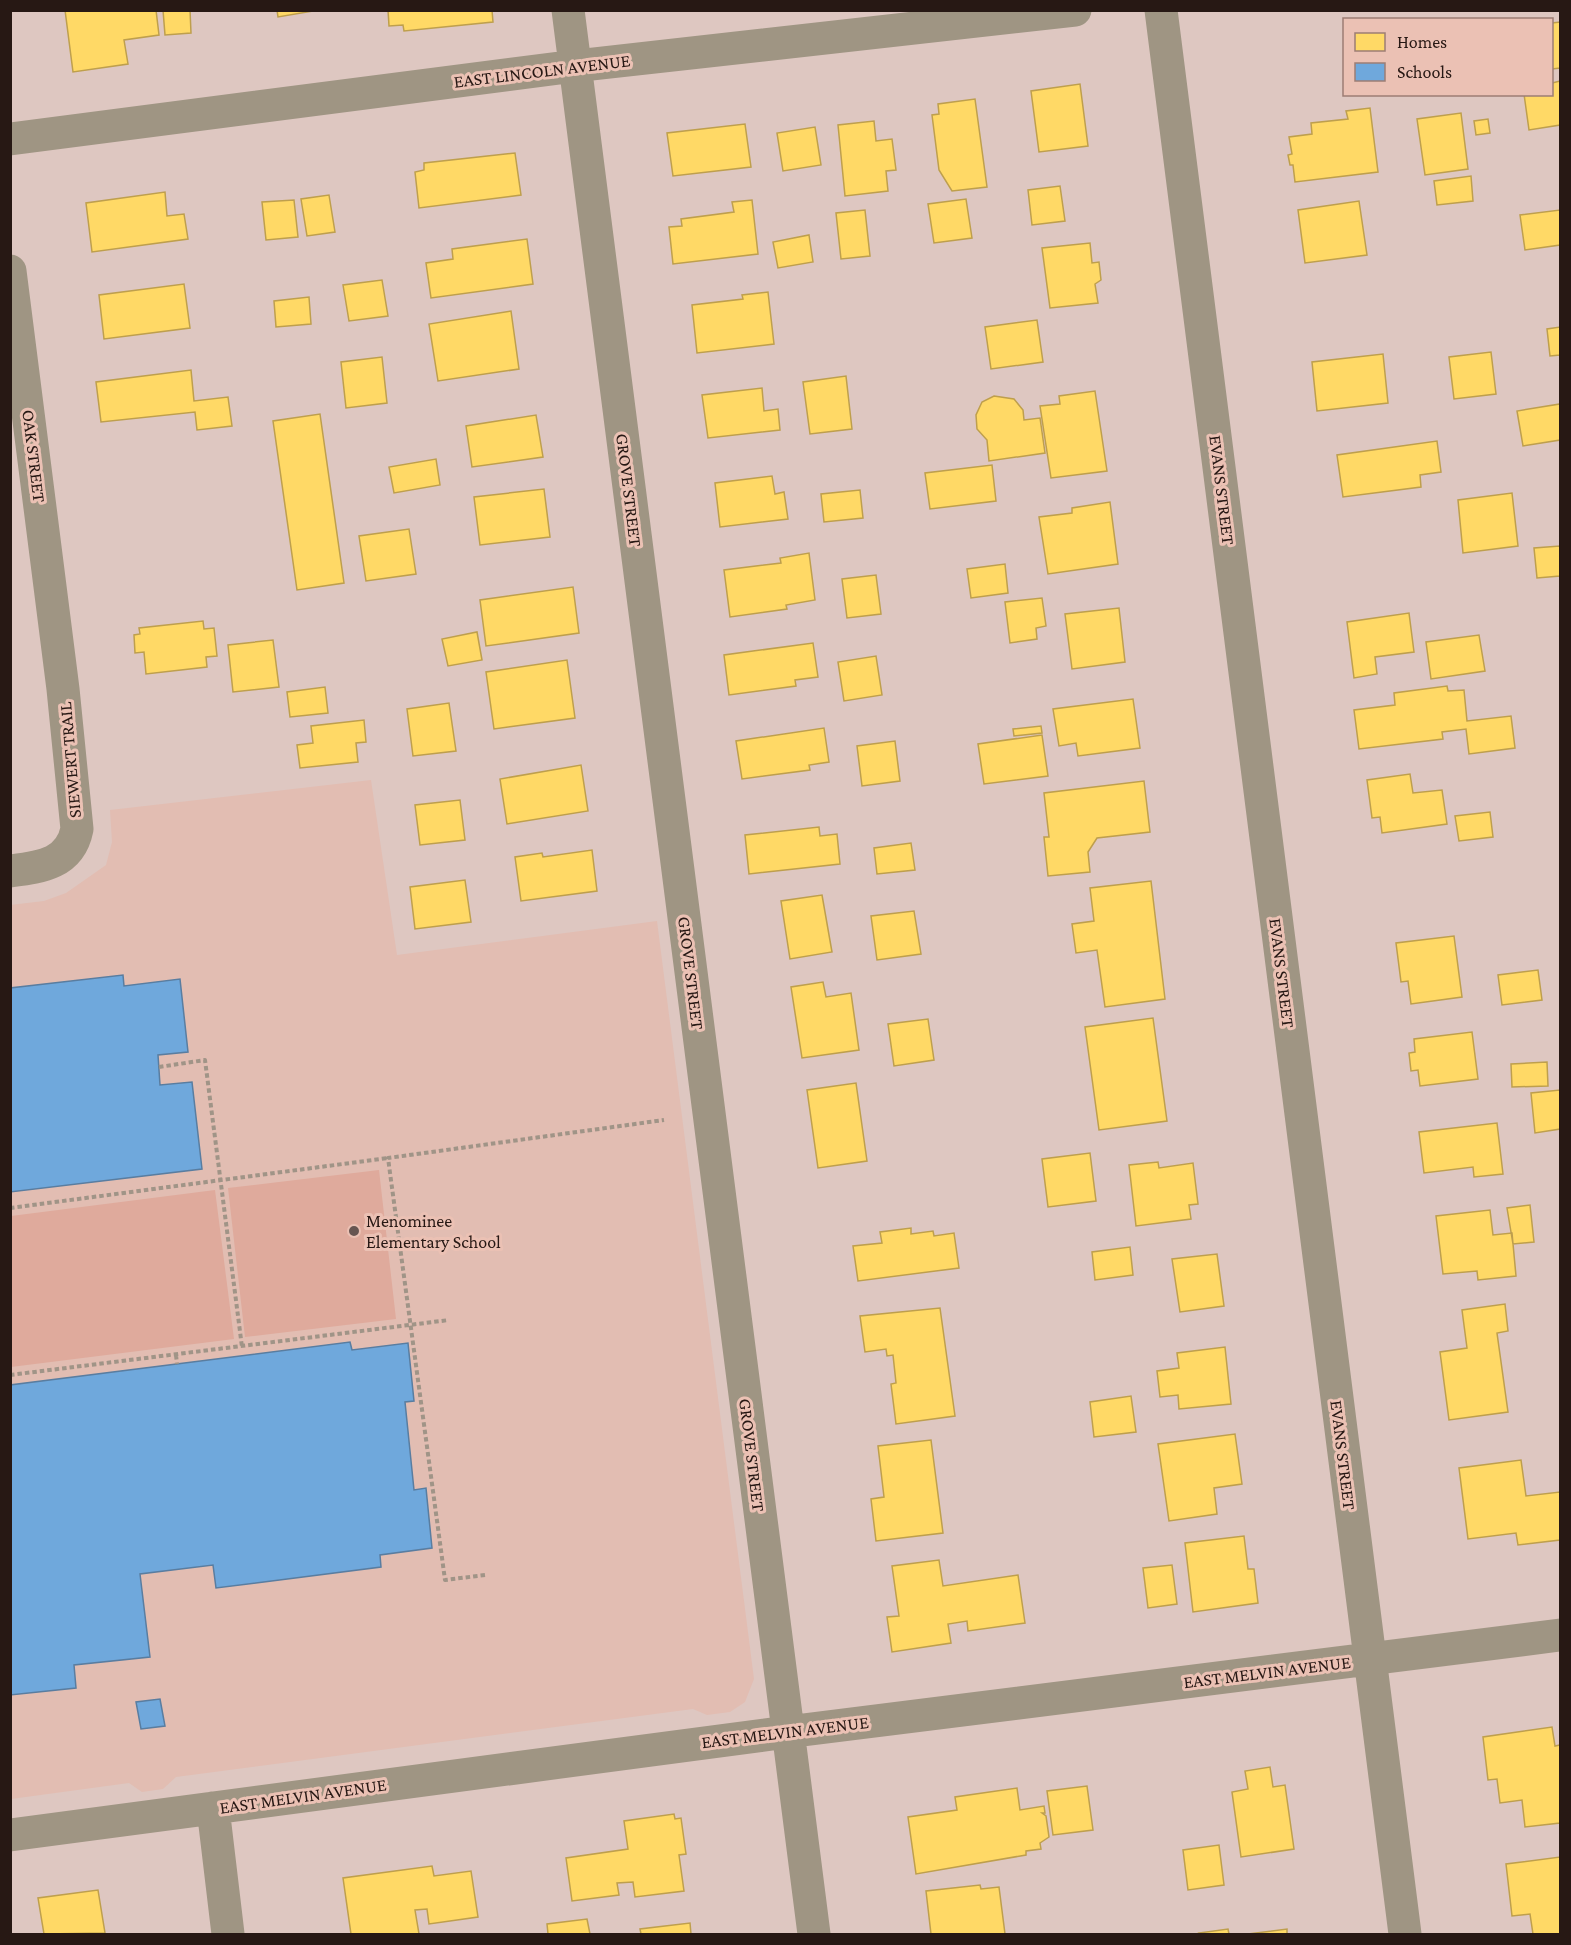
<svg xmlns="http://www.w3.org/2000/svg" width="1571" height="1945" viewBox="0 0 1571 1945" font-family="'Crimson Pro',serif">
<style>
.built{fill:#e2bdb2}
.green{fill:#dfaa9c}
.homes{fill:#ffd966;stroke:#be9f4d;stroke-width:1.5}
.schools{fill:#6fa8dc;stroke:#597da0;stroke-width:1.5}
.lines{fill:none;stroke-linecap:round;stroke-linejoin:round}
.path{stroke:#a09487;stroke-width:4;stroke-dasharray:4.5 3;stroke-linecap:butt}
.minor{stroke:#9f9583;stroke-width:33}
.poi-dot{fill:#675551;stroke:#ebc1b4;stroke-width:2}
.labels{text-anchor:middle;stroke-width:6;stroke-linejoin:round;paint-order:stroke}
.street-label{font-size:18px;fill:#271814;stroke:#ebc1b4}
.poi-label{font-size:18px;fill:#271814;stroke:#ebc1b4;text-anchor:start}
</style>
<rect width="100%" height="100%" fill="#dec7c1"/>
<path class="built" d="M371,780L397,955L657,921L754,1679L745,1702L730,1712L707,1715L693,1709L176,1777L163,1789L142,1792L129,1783L11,1799L10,905L44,901L66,893L106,865L112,842L110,810Z"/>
<path class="green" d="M379,1170L396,1319L245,1337L228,1188Z
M215,1190L234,1339L11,1367V1216Z"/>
<path class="homes" d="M65,10H156L159,35L124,40L128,64L73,72Z
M163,10H190L191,33L165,35Z
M277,10H312L313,11L278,17Z
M388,10H492L493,22L404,31L403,25L389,26Z
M1560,22V68L1552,69V23Z
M1560,81V125L1529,130L1524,94H1552V83Z
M1080,84L1088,146L1039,152L1031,91Z
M975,99L987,187L952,191L939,170L932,115L939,114L938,104Z
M1370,108L1378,172L1295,182L1293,165H1290L1288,155L1292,154L1289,137L1312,134L1311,123L1348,119L1346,111Z
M1461,113L1468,169L1425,175L1417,119Z
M1488,119L1490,133L1476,135L1474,121Z
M874,121L876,141L892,139L896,170L886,171L888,191L845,196L838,125Z
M745,124L751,167L673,176L667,133Z
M815,127L821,165L783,171L777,133Z
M515,153L521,195L419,208L415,172L424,170V163Z
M1471,176L1473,201L1437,205L1434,181Z
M1060,186L1065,221L1032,225L1028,190Z
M165,192L167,216L184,214L188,239L92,252L86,203Z
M329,195L335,232L307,236L301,199Z
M966,199L972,238L934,243L928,204Z
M294,200L298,237L266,240L262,202Z
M752,200L758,254L673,264L669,227L682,226L681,219L734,212L732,202Z
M1359,201L1367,255L1305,263L1298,210Z
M865,210L870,256L841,259L836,213Z
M1560,210V245L1525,250L1520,215Z
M809,235L813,262L778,268L773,242Z
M527,239L533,284L431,298L426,263L453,259L452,249Z
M1090,243L1092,263L1099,262L1101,280L1095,284L1098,303L1050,308L1042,248Z
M382,280L388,316L349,321L343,285Z
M184,284L190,328L104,339L99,295Z
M768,292L774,344L697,353L692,305L743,299L742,295Z
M309,297L311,324L276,327L274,301Z
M511,311L519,369L438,381L429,324Z
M1037,320L1043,362L991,369L985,327Z
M1560,327V355L1550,356L1547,329Z
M1491,352L1496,394L1454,399L1449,357Z
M1383,354L1388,403L1317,411L1312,362Z
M382,357L387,403L346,408L341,362Z
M191,370L194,401L228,397L232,426L197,430L195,412L101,422L96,382Z
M846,376L852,429L810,434L803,382Z
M762,388L764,411L778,409L780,430L708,438L702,395Z
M1095,391L1107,471L1051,478L1040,406L1060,404L1059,396Z
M994,396L1014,399L1023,410L1024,420L1040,418L1045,453L989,461L987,440L977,429L976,415L982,402Z
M1560,404V440L1523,446L1517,411Z
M320,414L344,583L297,590L273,421Z
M536,415L543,457L472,467L466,426Z
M1437,441L1441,472L1420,475L1421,487L1343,497L1337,455Z
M436,459L440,485L394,493L389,467Z
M992,465L996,501L930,509L925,473Z
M772,476L775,494L784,492L788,519L720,527L715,483Z
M544,489L550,537L480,545L474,497Z
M860,490L863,518L824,522L821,494Z
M1512,493L1518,546L1463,553L1458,500Z
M1110,502L1118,564L1048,574L1039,517L1072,513V508Z
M409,529L416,574L366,581L359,536Z
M1560,546V576L1537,578L1534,548Z
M809,553L815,600L786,605L787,609L730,617L724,570L781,563L780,558Z
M1005,564L1008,593L971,598L967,569Z
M876,575L881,614L847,618L842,579Z
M573,587L579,633L486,646L480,600Z
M1042,598L1046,626L1036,628L1037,639L1010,643L1005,602Z
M1119,608L1125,662L1072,669L1065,614Z
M1409,613L1414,652L1375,657L1377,674L1354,678L1347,622Z
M203,621L204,629L214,628L217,656L206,657L207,667L146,674L144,652L135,653L134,635L140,634L139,628Z
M477,632L482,660L448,666L442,639Z
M1479,635L1485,671L1431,679L1426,642Z
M273,640L279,687L233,692L228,645Z
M813,643L818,677L795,680L796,686L729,695L724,655Z
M876,656L882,695L844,701L838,662Z
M567,660L575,718L494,729L486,672Z
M1447,686L1448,691L1464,690L1467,721L1511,716L1515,748L1469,754L1466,729L1442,732L1443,739L1359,749L1354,710L1395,705L1394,693Z
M325,687L328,713L290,717L287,692Z
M1133,699L1140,748L1078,756L1076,743L1059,746L1053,709Z
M449,703L456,751L413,756L407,709Z
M364,720L366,742L356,743L358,762L300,768L297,745L313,743L311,726Z
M1041,726L1042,733L1014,736L1013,729Z
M824,728L829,762L809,765L810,770L742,779L736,741Z
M1042,735L1048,776L984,784L978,744Z
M895,741L900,781L862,786L857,746Z
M581,765L588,811L507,824L500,779Z
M1410,774L1413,793L1442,790L1447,824L1382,833L1380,817L1372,818L1367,780Z
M1144,781L1150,832L1097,838L1088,852L1090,872L1048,876L1044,837H1049L1044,793Z
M460,800L465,840L420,845L415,805Z
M1490,812L1493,837L1459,841L1455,816Z
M819,827L820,836L837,834L840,864L749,874L745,835Z
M911,843L915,870L877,874L874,848Z
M592,850L597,891L521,901L515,857L542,853L543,857Z
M465,880L471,922L415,929L410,887Z
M1151,881L1165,999L1105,1007L1097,950L1076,953L1072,924L1094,921L1090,888Z
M822,895L832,952L790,959L781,901Z
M914,911L921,954L877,960L871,916Z
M1454,936L1462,997L1411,1004L1408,981L1401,982L1396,943Z
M1538,970L1542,1000L1502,1005L1498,975Z
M823,982L826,997L851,993L859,1050L802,1058L791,987Z
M1153,1018L1167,1121L1099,1130L1085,1027Z
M928,1019L934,1060L894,1066L888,1024Z
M1472,1032L1478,1079L1420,1086L1418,1070L1411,1071L1409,1053L1415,1052L1414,1039Z
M1547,1062L1548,1086L1512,1087L1511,1064Z
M856,1083L867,1161L818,1168L807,1090Z
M1560,1090V1129L1535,1133L1531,1093Z
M1497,1123L1503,1174L1474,1177L1473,1167L1424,1173L1419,1132Z
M1090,1153L1096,1201L1048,1207L1042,1159Z
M1158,1162L1159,1168L1193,1163L1198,1204L1189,1205L1191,1219L1136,1226L1129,1165Z
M1530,1205L1534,1242L1513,1244L1507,1208Z
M1490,1210L1493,1235L1512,1233L1516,1276L1478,1280L1477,1271L1443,1274L1436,1216Z
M911,1228V1234L933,1231L934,1236L954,1233L959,1268L858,1281L853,1246L882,1243L880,1232Z
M1130,1247L1133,1275L1095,1280L1092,1252Z
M1217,1254L1224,1306L1180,1312L1172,1259Z
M1505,1304L1508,1331L1497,1333L1508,1412L1449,1420L1440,1352L1467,1348L1462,1310Z
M940,1308L955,1416L896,1424L891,1384L896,1383L893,1355L887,1356L886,1349L865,1352L860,1316Z
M1225,1347L1231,1404L1179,1409L1178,1395L1160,1397L1157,1371L1179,1368L1177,1353Z
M1131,1396L1136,1432L1094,1437L1090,1402Z
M1235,1434L1242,1484L1214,1488L1217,1514L1169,1521L1158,1444Z
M931,1440L943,1533L876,1541L871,1499L884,1497L878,1446Z
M1521,1460L1526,1496L1560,1492V1540L1518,1545L1516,1533L1468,1539L1459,1468Z
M1244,1536L1248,1569H1254L1258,1603L1193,1612L1185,1543Z
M939,1560L943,1586L1018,1575L1025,1623L968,1631L967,1621L948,1624L951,1643L892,1652L887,1617L899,1616L892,1566Z
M1172,1565L1177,1604L1148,1608L1143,1568Z
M1552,1727L1555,1746L1560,1745V1823L1525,1827L1522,1800L1500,1803L1497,1779L1488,1780L1483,1737Z
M1270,1767L1273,1787L1285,1785L1294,1849L1241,1857L1232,1792L1248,1789L1245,1771Z
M1087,1786L1093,1830L1053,1835L1047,1791Z
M1017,1788L1020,1810L1044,1806L1045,1813H1042L1046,1816L1049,1837L1040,1843L1041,1849L1026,1851V1855L916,1874L908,1817L957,1810L955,1797Z
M674,1814L675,1819L681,1818L686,1854L679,1855L684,1891L635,1897L633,1882L617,1883L619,1895L572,1901L566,1858L628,1849L624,1821Z
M1219,1845L1224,1885L1188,1890L1183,1850Z
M1560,1857V1934H1533L1530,1914L1512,1916L1506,1864Z
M432,1866L434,1876L471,1871L478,1917L429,1924L427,1909L415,1910L419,1934H351L343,1878Z
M980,1885L981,1889L999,1887L1005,1934H931L926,1891Z
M98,1890L105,1933L44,1934L38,1898Z
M587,1919L590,1934H548L547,1924Z
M690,1923L691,1934H641L640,1929Z
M1228,1929L1229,1934H1200L1199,1933Z
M1287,1929V1934H1248Z"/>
<path class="schools" d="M123,975L124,986L180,979L188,1052L158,1055L160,1085L192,1082L202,1169L10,1192V988Z
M350,1342L352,1350L408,1343L414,1401L405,1402L414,1490L426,1488L432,1548L380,1555L381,1567L216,1588L213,1565L140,1574L150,1657L74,1665L76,1688L10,1695V1385Z
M160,1699L165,1726L141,1729L136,1702Z"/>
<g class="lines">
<path class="path" d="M159,1067L205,1060L242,1347
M10,1208L388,1158
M176,1355L177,1364
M10,1375L449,1320
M485,1575L445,1580L388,1158L664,1120"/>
<path class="minor" d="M568,10L814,1934
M1161,10L1405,1934
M10,139L575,66L1075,10
M10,271L63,689L77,829C70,864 41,867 10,871
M213,1808L228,1934
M10,1835L787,1732L1560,1635"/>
</g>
<circle class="poi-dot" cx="354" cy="1231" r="6"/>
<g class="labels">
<g class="street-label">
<text transform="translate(542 71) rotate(-7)" y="6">EAST LINCOLN AVENUE</text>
<text transform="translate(34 456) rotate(83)" y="6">OAK STREET</text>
<text transform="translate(629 490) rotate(83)" y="6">GROVE STREET</text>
<text transform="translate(1222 490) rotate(83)" y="6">EVANS STREET</text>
<text transform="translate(70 760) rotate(-95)" y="6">SIEWERT TRAIL</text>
<text transform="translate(691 973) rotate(83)" y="6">GROVE STREET</text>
<text transform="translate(1282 973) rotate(83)" y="6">EVANS STREET</text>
<text transform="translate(752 1455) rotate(83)" y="6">GROVE STREET</text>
<text transform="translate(1343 1455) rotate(83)" y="6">EVANS STREET</text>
<text transform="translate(1267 1672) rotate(-7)" y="6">EAST MELVIN AVENUE</text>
<text transform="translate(785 1732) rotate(-7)" y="6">EAST MELVIN AVENUE</text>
<text transform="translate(303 1796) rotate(-8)" y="6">EAST MELVIN AVENUE</text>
</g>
<g class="poi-label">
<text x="366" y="1227">Menominee<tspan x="366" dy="21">Elementary School</tspan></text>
</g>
</g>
<rect width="1571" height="1945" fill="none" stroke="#271814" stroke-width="24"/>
<rect x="1343" y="18" width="210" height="78" fill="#ebc1b4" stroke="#9d7d74" stroke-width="1.5"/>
<rect x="1355" y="33" width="30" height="18" fill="#ffd966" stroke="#9d7d74" stroke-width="1.5"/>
<text x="1397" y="48" font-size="18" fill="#271814">Homes</text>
<rect x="1355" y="63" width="30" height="18" fill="#6fa8dc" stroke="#9d7d74" stroke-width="1.5"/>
<text x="1397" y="78" font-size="18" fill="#271814">Schools</text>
</svg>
